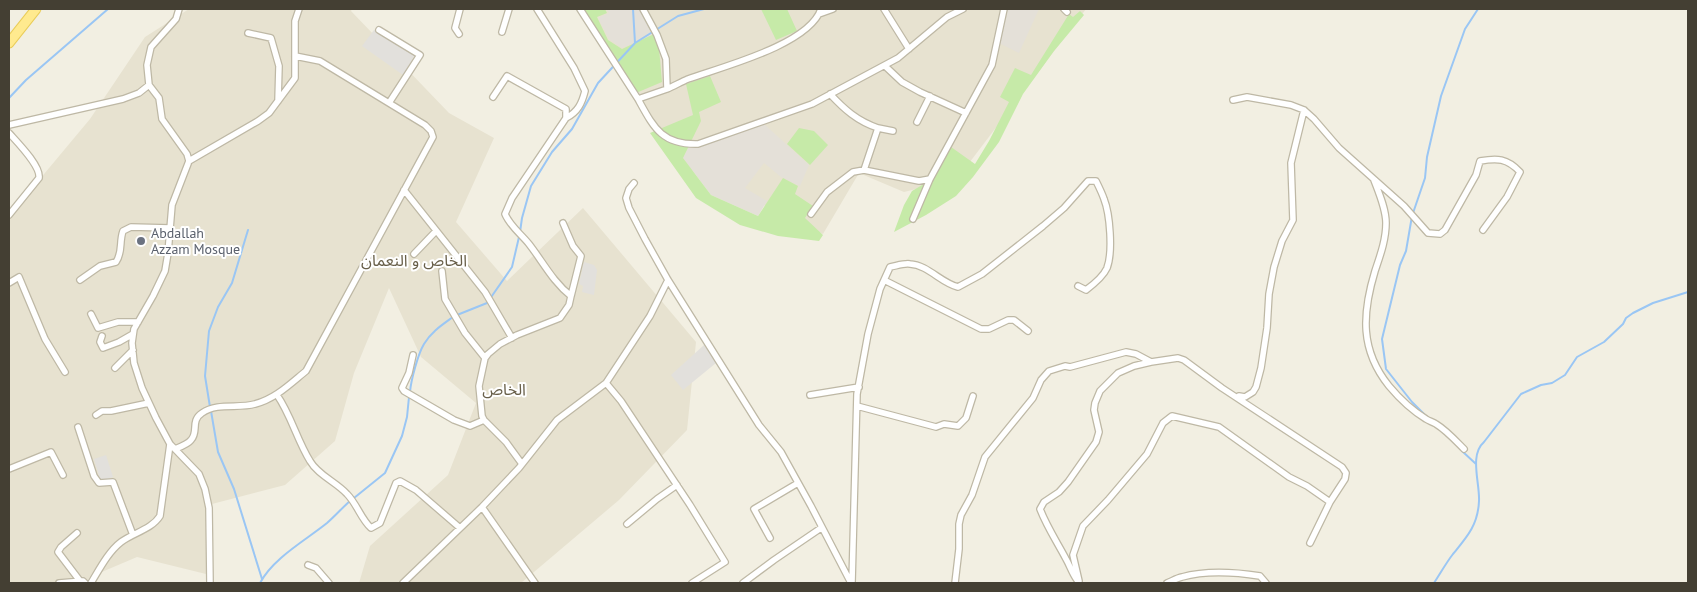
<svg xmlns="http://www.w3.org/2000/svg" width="1697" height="592" viewBox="0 0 1697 592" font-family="'PT Sans','Noto Sans Arabic',sans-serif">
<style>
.residential{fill:#e7e2d0}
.industrial{fill:#e4e0d8}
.green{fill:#c6eaa8}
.parking{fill:#e2e0dc}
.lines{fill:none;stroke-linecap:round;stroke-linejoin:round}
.stream{stroke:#9ac6f4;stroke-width:2}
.street-casing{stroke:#beb8a5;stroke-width:8}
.primary-casing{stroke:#eacd59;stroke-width:11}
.street{stroke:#fff;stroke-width:5.5}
.primary{stroke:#ffea8f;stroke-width:9}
.worship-dot{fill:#6b7280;stroke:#fff;stroke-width:2}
.labels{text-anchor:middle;stroke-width:4;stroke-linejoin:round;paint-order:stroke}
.worship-label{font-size:14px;fill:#5b616d;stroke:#fff;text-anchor:start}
.quarter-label{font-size:16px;fill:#685f49;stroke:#fff}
</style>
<rect width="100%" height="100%" fill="#f2efe2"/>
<path class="residential" d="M189,9H352L351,11L449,113L494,138L456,222L507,281L583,208L696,342L687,430L619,500L521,583H359L370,546L448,475L476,403L421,357L389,288L354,373L335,441L285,485L212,504L210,575L137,557L90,577L86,583H9V216L90,119L145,37Z
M588,9H1086L957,179L904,192L859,173L823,234L679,164L623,65Z"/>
<path class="industrial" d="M607,9H640L654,34L622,48L609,39L598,18L609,13Z
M1007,9H1039L1019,53L999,43Z
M763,123L809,165L800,186L781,177L764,163L745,188L767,201L758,216L711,195L683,158L689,146Z"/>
<path class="green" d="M582,9H605L607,13L597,17L608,40L622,49L654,34L659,48L662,82L636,93L609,48Z
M761,9H787L797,31L776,40Z
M1080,11L1084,15L1054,51L1023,94L999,142L973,177L956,196L926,215L894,232L904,205L912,191L934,178L951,147L975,164L989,141L1009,102L1000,97L1015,68L1031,75L1069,14L1073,17Z
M710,76L721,102L699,112L701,121L683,158L711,195L758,216L783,178L798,186L795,194L813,206L805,218L823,235L819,241L778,236L740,225L696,198L650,133L693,115L686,84Z
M799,128L814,131L828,145L810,165L787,144Z"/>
<path class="parking" d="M374,30L415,55L403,75L362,46Z
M584,262L594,265L597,270L594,295L582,292L583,286L579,284Z
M704,345L716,363L683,390L671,375Z
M106,455L113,477L102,481L100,479L94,459Z"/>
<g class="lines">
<path class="stream" d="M633,9L635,43
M9,98L26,80L108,9
M520,232L522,218L531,186L552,152L572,129L598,83L635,43L678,16L704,9
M457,315L487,303L512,267L519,237
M410,392C411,380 418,354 424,344C431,332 442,325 453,317
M210,407L205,376L209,331L218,307L232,283L248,230
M211,411L218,452L234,489L262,579
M1426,416L1412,402L1386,369L1382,339L1400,265L1406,251L1412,216L1425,178L1427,157L1441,96L1465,29L1478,9
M1446,435L1457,445
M1462,451L1476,464
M354,498L385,473L402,436L407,417L409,397
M260,583C273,558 306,540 327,523C335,516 342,508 350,501
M1434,583C1440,574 1446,563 1453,554C1467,537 1478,525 1479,501C1480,483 1469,455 1484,442L1521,394L1541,385L1552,383L1565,375L1577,357L1604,342L1623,324L1626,318L1633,313L1653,303L1688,292"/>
<defs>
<path id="street" d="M537,9L574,68L585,91C582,103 578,112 566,118
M580,9L638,99L667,89L666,59L657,35L643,9
M884,9L909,49
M1064,9L1067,12
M819,14L833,9
M379,30L420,55L389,103
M502,32L509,9
M248,33L271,38L279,66L278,101
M459,34L455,28L460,9
M885,66L902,82L920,92L966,113
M149,85L147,65L151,47L176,19L179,9
M667,89C674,86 681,82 688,79C721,67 809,45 821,9
M830,94C844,109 857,121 878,128L864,170
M493,97L507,76L566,109V118L512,198L505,214C510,226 521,234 529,244C543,262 553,282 571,296L569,305L560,318L517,335L500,344L488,354L485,358L479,386L482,416L484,420L506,442L522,464
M638,99C654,128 662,145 698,144L812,104L898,58L947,17L963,9
M1233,100L1247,97L1291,105L1304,110L1314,119L1339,148L1404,206L1428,233L1440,234L1445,230L1476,175L1480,161C1497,158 1507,158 1520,172L1507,197L1483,230
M917,122L930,96
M9,125L123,99L139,93L149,85L159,98L162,119L187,154L189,161L172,205L168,253L165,271L153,296L134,329L132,343L134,363L142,388L156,418L170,444L199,474L205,489L209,508L210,583
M878,128L893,131
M9,133C17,142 41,166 39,178L9,215
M189,161L258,121L269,113L295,78V21L299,9
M1374,180C1379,193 1386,209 1386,223C1386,240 1380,256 1375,271C1362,314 1360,350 1389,386C1399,398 1413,411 1426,419C1429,421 1433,422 1436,424C1446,430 1456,441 1464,449
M634,183L629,189L626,198L629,208L645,239L668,280L759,425L781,452L811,506L851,583
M404,190L485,292L512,338
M811,214L827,192L853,172L864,170L919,181L930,179
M913,219L930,179L992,65L1004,9
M563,223L573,246L581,256L571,296
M414,254L436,231
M442,271L445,299L465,333L485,358
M80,280L100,266L116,262C123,252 119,242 123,231L131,227L170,228
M884,280L981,329H989L1008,320H1014L1028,331
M9,283L19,277L45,339L65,372
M91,314L98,328L118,322H138
M102,336L100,342L103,348L119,342L133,334
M413,355L409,373L402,388L404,391L454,420L470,426L484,420
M115,368L133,350
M606,383L621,401L690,505L725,562L692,583
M277,395C291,415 297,440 310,461C318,475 336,482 347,494C357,504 361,519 371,528L380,523L396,483L400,481L416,490L460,528
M810,395L859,387
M1239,396L1245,397L1253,392L1256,387L1261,368L1267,328L1269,294L1274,267L1282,241L1293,220L1291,163L1304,110
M857,406L936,427L944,424L958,426L966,418L973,396
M96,415L102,411H111L149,403
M78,427L94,476L99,483L113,482L133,535
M175,449C180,447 188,444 191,440C199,432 190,421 202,413C218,402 238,409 255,404C275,399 290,384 306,371L433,137L431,131L425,125L320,61L295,56
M9,469L51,452L63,475
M482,507L535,583
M627,524L657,499L677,485
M77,533L61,547L58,552L80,581
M770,538L754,509L798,483
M308,565L316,568L329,583
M1077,580C1072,573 1070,566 1066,559C1057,542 1047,527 1040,509L1044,502L1059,492L1068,482L1096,442L1099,432L1094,410L1095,403L1100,391L1118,373L1134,366L1151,362
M1079,581L1073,555L1083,526L1108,500L1147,454L1163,423L1172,416L1219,427L1289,477L1307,486L1330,502
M59,583L83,581L85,583
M91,583C99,570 108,552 121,542C133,533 152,529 160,516L170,444
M403,583L482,507L519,468L557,420L606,383L650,316L668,280
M743,583L774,560L821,528
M852,583L857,394L868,334L880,289L890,267C896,266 904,263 910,264C928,265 941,283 958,287L982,274L1043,226L1064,208L1088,181H1096C1099,187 1102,193 1104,199C1110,214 1113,252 1107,268C1103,277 1094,284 1086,290L1078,286
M955,583L959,549V524L961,515L972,495L985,457L1033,398L1041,380L1049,371L1065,366L1070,367L1126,352L1136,354L1151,362L1178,358L1184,360L1222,388L1342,467L1346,473L1345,479L1330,502L1310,543
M1167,583C1172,581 1177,578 1182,577C1207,570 1234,572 1260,576L1266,583"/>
<path id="primary" d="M9,43L36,9"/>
</defs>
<use href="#street" class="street-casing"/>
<use href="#primary" class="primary-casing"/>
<use href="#street" class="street"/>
<use href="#primary" class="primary"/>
</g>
<circle class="worship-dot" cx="141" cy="241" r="5"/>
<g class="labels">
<g class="worship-label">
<text x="151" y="238">Abdallah<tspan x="151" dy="16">Azzam Mosque</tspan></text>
</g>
<g class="quarter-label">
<text x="414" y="266">الخاص و النعمان</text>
<text x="504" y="395">الخاص</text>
</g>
</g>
<rect width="1697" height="592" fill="none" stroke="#443f33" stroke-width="20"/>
</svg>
